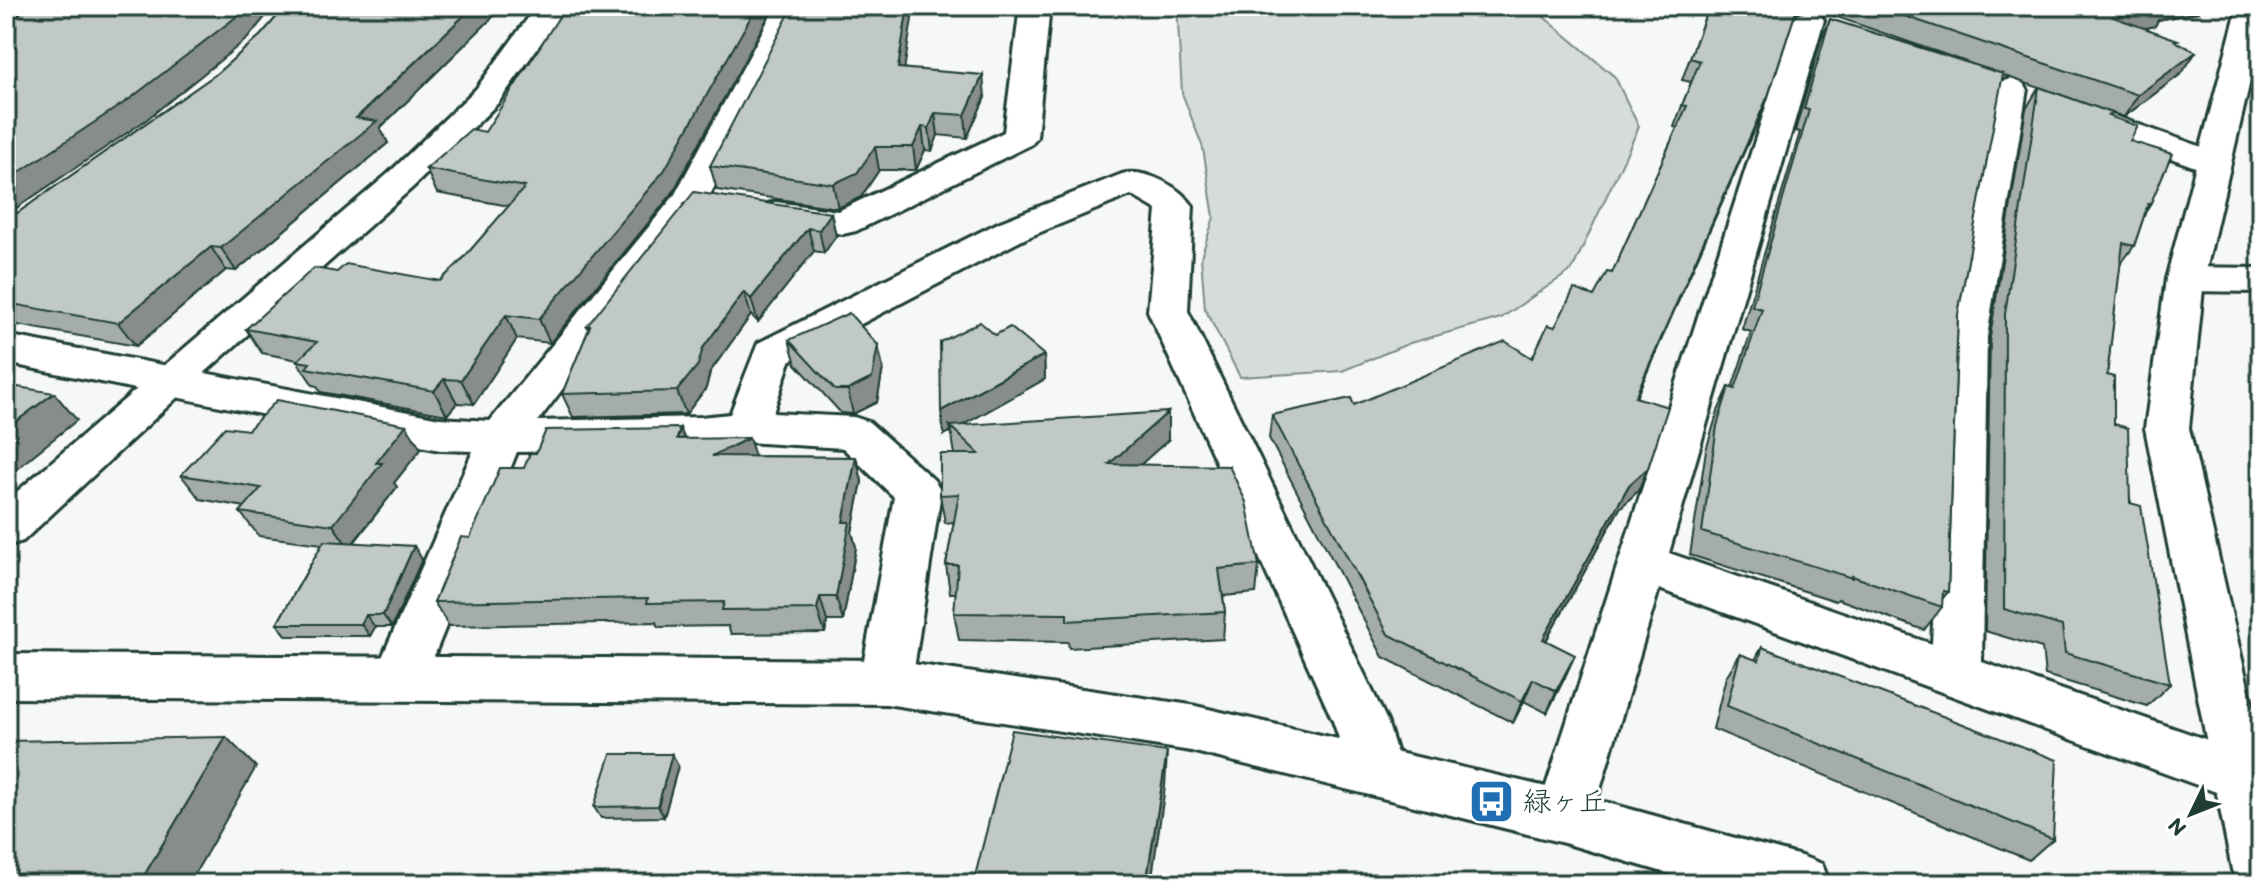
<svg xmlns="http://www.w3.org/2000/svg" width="2267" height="890" viewBox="0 0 2267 890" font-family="Itim,'Klee One',sans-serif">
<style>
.green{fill:#d6dcdb;stroke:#7a8c88;stroke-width:2}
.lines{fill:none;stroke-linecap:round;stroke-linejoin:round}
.street-casing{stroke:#1f3d34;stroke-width:6}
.secondary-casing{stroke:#1f3d34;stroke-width:6}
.street{fill:#fff;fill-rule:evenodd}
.secondary{fill:#fff;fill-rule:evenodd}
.wall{fill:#a5adaa;stroke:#1f3d34;stroke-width:2}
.shaded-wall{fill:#868d8b;stroke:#1f3d34;stroke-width:2}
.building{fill:#c0c9c6;stroke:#1f3d34;stroke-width:2}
.labels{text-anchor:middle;stroke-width:6;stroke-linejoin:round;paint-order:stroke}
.near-poi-label{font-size:28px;fill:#1f3d34;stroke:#fff;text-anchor:start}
</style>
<rect width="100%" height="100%" fill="#f6f7f7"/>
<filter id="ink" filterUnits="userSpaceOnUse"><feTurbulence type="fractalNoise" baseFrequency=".0125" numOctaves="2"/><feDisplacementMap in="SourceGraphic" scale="16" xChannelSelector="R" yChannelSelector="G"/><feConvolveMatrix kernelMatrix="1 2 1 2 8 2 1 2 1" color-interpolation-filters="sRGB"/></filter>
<g filter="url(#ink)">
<path class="green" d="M1177,6H1550L1544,17L1615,77L1639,127L1572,270L1501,318L1410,343L1342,371L1240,377L1205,309L1201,257L1214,217L1203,148L1182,93Z"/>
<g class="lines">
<defs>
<path id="street" d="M776,6H806L708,199L538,421L700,417L730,414L758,343L1000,222L1122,174C1145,168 1180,187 1193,206L1188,311L1387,721L1402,770L1394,787L1375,795L1356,787L1333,721L1148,311L1157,210L1131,195L1026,238L790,361L773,413L854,417L869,422L934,480L941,492L912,682L904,698L886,704L868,698L860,682L894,497L843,448L747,442L700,449L517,452L425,678L417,694L399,700L381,694L373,678L473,451L440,450L6,363V335L440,418L490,421L674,196Z
M1020,6H1050L1037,137L1032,144L856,231L843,234L763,221L758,213L763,205L776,202L838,211L1004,132Z
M1809,11L1819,14L1824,20L1669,553L1932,644L1947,337L1995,89L2000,82L2011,79L2022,82L2027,89L1987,337L1982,662L2257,757C2263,769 2263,781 2257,793L2238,800L1659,589L1592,817L1584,835L1564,843L1544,835L1536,817L1794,20L1799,14Z
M2080,104L2225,155L2230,162L2225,169L2213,172L2201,169L2068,121L2064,114L2068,107Z
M2185,267L2261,268V292L2185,291L2171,288L2166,279L2171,270Z"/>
<path id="secondary" d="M532,6H562L558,19L498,103L413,187L183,392L23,541L6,546V501L389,173L476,89L528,18Z
M2238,6H2261V34L2204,279L2189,428L2261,743V884H2238L2232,870L2145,428L2166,279Z
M6,654L886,660L1191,705L1564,791L1801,856L1822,864L1830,884H1704L1564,843L1191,751L886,704L6,698Z"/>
</defs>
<use href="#street" class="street-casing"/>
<use href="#secondary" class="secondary-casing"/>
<use href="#street" class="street"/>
<use href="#secondary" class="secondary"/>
</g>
<path class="wall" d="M286,6H504L380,128L388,143L236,271L226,270L136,346L6,323V221L215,75L261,35Z
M1800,6H2201L2198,12L2158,20L2155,26L2145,28L2176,42L2182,73L2124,117L2002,75L1958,314L1948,592L1942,599V607L1924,630L1838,599L1836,601L1690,555L1706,450L1718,411L1729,387L1732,388L1751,332L1742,329L1800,132L1795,131L1821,40L1830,19L1989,70L1820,11Z
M1706,13L1759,118L1636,397L1648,468L1638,491L1620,508L1546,641L1565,677L1547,713L1524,701L1513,723L1383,657L1269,438L1272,415L1354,405L1532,358L1555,327L1594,296L1612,273L1677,128L1674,127L1691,82L1682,80Z
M905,68L985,97L967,138L938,135L932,151L925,150L916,170H879L861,197L838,208L717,190L710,166Z
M2039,87L2112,113L2110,117L2130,141L2150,205L2145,213L2134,246L2120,265L2107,375L2114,424L2170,684L2147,706L2045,675L2042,648L1985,631L1990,337L2026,109Z
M426,169L672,194L550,343L517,339L474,404L457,403L447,415L321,392L317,386L313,385L297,361L298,360L262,353L246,329L337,272L440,281L461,261L509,206L437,193Z
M831,213L836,236L824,253L814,251L758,322L751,315L710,372L706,388L686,414L573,417L562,394L589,330L587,326Z
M995,335L1044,355L1045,379L961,426L1168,440L1140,464L1259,565L1256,593L1223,596L1225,612L1223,639L1069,648L1068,642L959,640L954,613L956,593H950L946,565L954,522L945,523L940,495L955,454L951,431L944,435Z
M789,340L883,368L877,402L853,414L841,413L796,364Z
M406,425L421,449L394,483L397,487L354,543L422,559L392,627H375L370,636H287L277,624L322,544L259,536L240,512L245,507L200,499L181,475L248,430Z
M685,439L755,456L856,457L862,481L852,532L856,547L843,621H827L825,633L731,634L728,626L658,627L656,622L449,626L434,602L470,538L524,468Z
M1762,647L2053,839L2029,860L1713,729L1726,677L1740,654L1755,660Z
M678,766L664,817L601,818L594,807Z"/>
<path class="shaded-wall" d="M6,6H23L6,22Z
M246,6H274L248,38L146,120L6,215V181Z
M474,6H504L380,128L388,143L236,271L221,248Z
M757,6H774L672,194L550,343L539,319Z
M908,6H914L901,90L898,68Z
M2158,6H2201L2198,12L2158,20L2155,26L2101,38L2113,17Z
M2196,52L2182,73L2124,117L2138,95Z
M983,75L985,97L967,138L965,115Z
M1768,96L1759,118L1626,420L1635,397Z
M935,113L938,135L932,151L929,128Z
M922,127L925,150L916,170L913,147Z
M875,147L879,170L861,197L838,208L833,184Z
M831,213L836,236L824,253L819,230Z
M808,228L814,251L758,322L751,299Z
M211,247L226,270L136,346L118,323Z
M744,292L751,315L710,372L706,388L686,414L677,391L703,348Z
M506,315L517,339L474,404L461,380Z
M878,345L883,368L877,402L853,414L848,390Z
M1044,355L1045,379L954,430L950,426L951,431L944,435L941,411Z
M444,379L457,403L447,415L434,391Z
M54,393L77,420L31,457L6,479V429Z
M1168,412V440L1110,492L1109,464Z
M406,425L421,449L394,483L397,487L349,548L333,525L376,463Z
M680,428L690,452L677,439Z
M749,438L757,462L712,456Z
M856,457L862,481L852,532L856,547L843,621L836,597L843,522Z
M1648,468L1638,491L1620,508L1534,662L1543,639L1629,485Z
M414,546L422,559L392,627L383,615Z
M820,597L827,621L825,633L817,609Z
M366,615L375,627L370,636L361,624Z
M1575,655L1565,677L1547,713L1556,691Z
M1533,679L1524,701L1513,723L1522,701Z
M226,737L256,767L189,884H139Z
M1167,752L1165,787L1151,884H1146Z
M672,754L678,766L664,817L658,806Z"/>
<path class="building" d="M27,6H246L236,17L131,98L6,181V28Z
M286,6H474L356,118L377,121L221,248L211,247L118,323L6,303V221L215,75L261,35Z
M566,6H757L664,171L539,319L506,315L461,380L444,379L434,391L306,368L310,363L297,361L317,342L246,329L314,268L337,272L346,264L440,281L461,261L525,187L426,169L471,129L485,132Z
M793,6H908L898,68L983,75L965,115L935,113L929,128L922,127L913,147H875L857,173L833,184L710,166Z
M1709,6H1792L1797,8L1768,96L1635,397L1668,407L1648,468L1629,485L1543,639L1575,655L1556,691L1533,679L1522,701L1388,634L1272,415L1351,398L1354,405L1505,341L1532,358L1548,325L1555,327L1574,289L1594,296L1607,272L1612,273L1687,106L1682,105L1700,61L1690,58Z
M1875,6H2164L2113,17L2178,40L2175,41L2196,52L2138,95Z
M1830,19L2003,74L1958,314L1948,592L1943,591L1942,607L1852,576V578L1702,532L1717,426L1729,387L1735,389L1762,309L1752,306L1809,110L1804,109Z
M2039,87L2112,113L2108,116L2138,126L2130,141L2172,154L2150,205L2148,204L2134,246L2123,243L2107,375L2114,377V424L2128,428L2130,503L2141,506L2170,684L2065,653L2062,626L2004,609L2005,314Z
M694,192L831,213L819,230L808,228L751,299L744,292L703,348L698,365L677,391L562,394L590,326H587Z
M849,313L878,345L872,378L848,390H835L789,340Z
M980,322L995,335L1010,327L1044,355L941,411L940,342Z
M6,385L54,393L6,429Z
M277,400L406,425L376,463H382L333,525L240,512L261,488L181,475L225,427L248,430Z
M1168,412L1109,464L1229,466L1246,502L1259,565L1219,569L1225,612L1067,621V614L954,613L958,565H946L959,494L940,495V454H979L950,426Z
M680,428L677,439L749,438L712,456L856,457L843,522H850L836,597H820L817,609L722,610L724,602L647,603L648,598L434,602L461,537L470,538L500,468H524L530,453H536L546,430Z
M324,541L414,546L383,615H366L361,624H277Z
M1762,647L2057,760L2053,839L1727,706L1740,654L1759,661Z
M1012,730L1167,752L1146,884H973Z
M226,737L139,884H6V741Z
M611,754H672L658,806L594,807Z"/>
</g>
<defs>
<symbol id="bus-square" viewBox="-11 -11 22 22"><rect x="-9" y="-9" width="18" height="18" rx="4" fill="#1f6fb2" stroke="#fff"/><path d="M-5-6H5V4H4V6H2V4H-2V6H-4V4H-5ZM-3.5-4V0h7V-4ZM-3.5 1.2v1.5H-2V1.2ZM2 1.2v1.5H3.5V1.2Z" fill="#fff"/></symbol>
</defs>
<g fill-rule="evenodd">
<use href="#bus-square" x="1466" y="776" width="51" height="51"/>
</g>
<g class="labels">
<g class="near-poi-label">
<text x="1523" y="811">緑ヶ丘</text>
</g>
</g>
<rect width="2267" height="890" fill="none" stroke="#fff" stroke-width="32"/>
<rect x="16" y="16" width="2235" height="858" fill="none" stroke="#1f3d34" stroke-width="3" filter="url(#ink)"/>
<g transform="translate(2191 814) rotate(227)" stroke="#ffffff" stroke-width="6" paint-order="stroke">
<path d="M0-6L14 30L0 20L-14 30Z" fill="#1f3d34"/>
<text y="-12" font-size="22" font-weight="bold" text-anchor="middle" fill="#1f3d34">N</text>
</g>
</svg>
